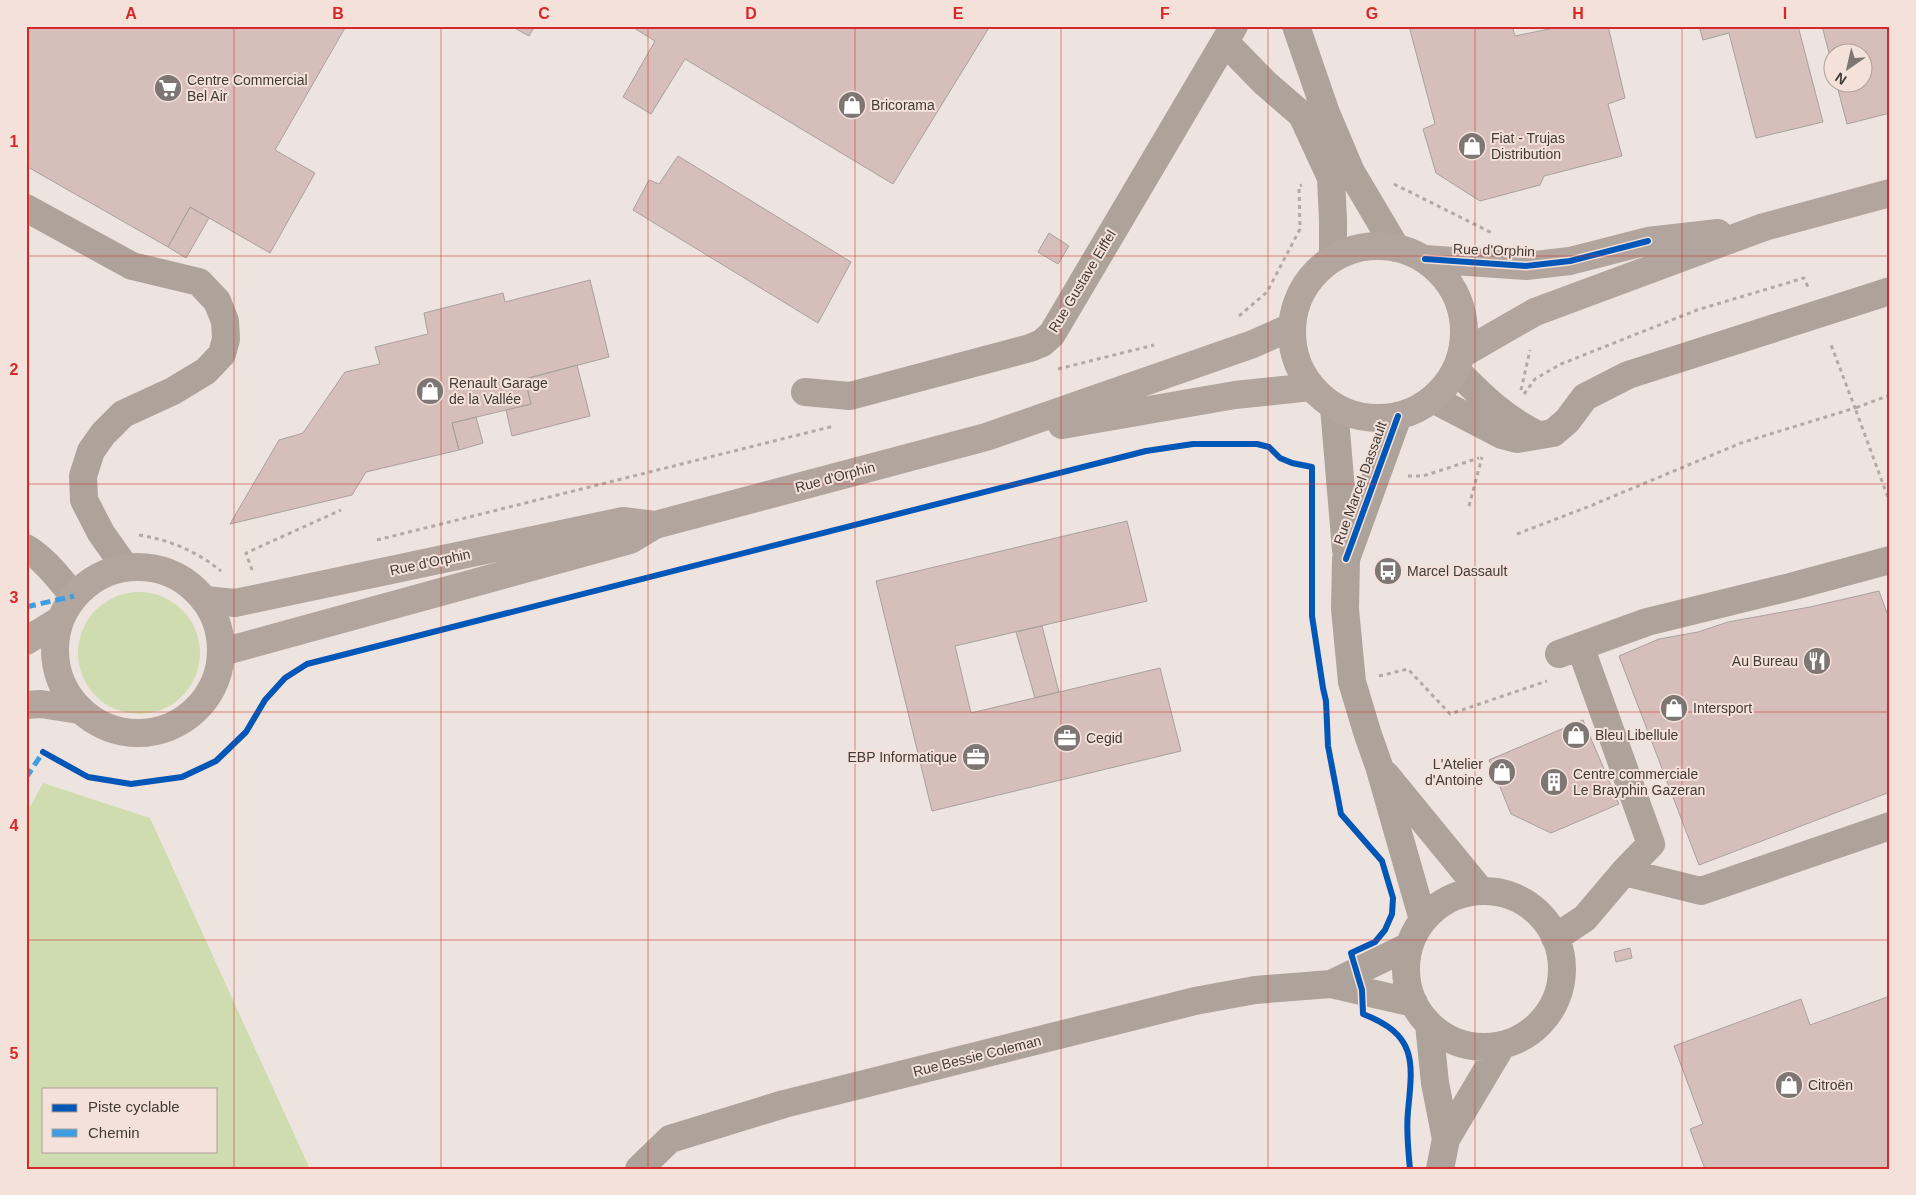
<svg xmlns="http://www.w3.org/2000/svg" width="1916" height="1195" viewBox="0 0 1916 1195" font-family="Helvetica,sans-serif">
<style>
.green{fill:#cedcb0;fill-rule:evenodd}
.building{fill:#d6bfba;stroke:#a8a19f}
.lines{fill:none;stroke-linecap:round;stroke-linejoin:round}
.path{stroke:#b3aaa4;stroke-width:3;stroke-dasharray:4 4;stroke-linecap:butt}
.minor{stroke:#aea39b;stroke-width:28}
.major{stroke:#b1a59d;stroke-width:28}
.quiet{stroke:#3f9ee2;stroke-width:5;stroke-dasharray:10 5;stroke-linecap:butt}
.cycleway-casing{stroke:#f3e1da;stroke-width:9}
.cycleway{stroke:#0057b8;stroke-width:6}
.grid{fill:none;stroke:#d62828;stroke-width:1;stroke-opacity:0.55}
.labels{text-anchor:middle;stroke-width:4;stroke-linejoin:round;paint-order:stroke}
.poi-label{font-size:14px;fill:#423b38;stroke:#f3e1da;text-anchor:start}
.street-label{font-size:14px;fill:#423b38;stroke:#f3e1da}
.neatline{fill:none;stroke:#d62828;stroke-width:2}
.grid-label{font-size:16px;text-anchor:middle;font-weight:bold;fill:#d62828}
</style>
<rect width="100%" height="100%" fill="#ede4e0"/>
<path class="green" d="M78 653a61 61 0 1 1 122 0a61 61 0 1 1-122 0Z
M43,783L150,818L310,1169H26V814ZM44,1089H216V1151H44Z"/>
<path class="building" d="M26,26H346L275,150L315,173L270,253L190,207L168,247L26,166Z
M511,26H535L529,36Z
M631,26H990L893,184L685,59L651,114L623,97L655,41Z
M1409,26H1512L1515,36L1564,26H1608L1625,98L1608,104L1622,156L1544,176L1540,185L1480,201L1436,173L1423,129L1435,124Z
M1699,26H1798L1823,122L1756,138L1729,33L1703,40Z
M1822,26H1890V113L1847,124L1836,82H1864V52H1834V72Z
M678,156L851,262L818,323L633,210L649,180L659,184Z
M190,207L209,218L186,258L168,247Z
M1049,233L1069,246L1058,264L1038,252Z
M590,280L609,357L525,379L531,404L452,423L459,450L366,472L352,495L230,524L279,440L303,433L345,372L380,364L375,347L428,334L424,313L503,293L505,302Z
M577,365L590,416L512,436L506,410L531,404L525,379Z
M476,417L483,443L459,450L452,423Z
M1127,521L1147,601L955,646L971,713L1160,668L1181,751L932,811L876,581Z
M1879,591L1890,621V792L1699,865L1619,656L1659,639L1698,632L1728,622L1810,607Z
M1042,626L1059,692L1035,698L1016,632Z
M1583,720L1619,804L1551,833L1511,814L1489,760Z
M1630,948L1632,958L1616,962L1614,952Z
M1890,996V1169H1705L1690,1129L1703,1124L1674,1046L1801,999L1810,1025Z"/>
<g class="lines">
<path class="path" d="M1394,184L1494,234
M1239,316L1267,292L1300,229L1299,186L1302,185
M1058,369L1154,345
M1521,390L1530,350
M1524,394L1535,379L1561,364L1697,310L1804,278L1808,287
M1890,395L1855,408L1890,503
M1408,476H1423L1479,458
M1469,506L1482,457
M1517,534L1590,506L1741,443L1855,408L1830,342
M139,535C170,540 196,551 221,571
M377,540L834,426
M252,570L246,553L341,510
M1379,676L1408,669L1450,714L1547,681"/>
<path class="minor" d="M1296,26L1326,113L1351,172L1396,248
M1225,42L1265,83L1302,115L1331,178L1333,220V256
M26,208L132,266L199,282L217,301L225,321L226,339L222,354L206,371L173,391L123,414L103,434L91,451L83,476L84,500L101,533L125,567
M1456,370C1481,396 1505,419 1538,435
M805,392L850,396L1030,348L1042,343L1052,334L1234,26
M1433,399L1502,435L1517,439L1553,433L1567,421L1585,397L1628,375L1890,291
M1334,407L1346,550
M1398,416L1346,559L1345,609L1352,682L1368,735L1379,766L1423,920
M26,548C45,559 60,580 74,596
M1559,654L1647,622L1790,587L1890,560
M1386,775L1481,891
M1624,872L1701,891L1890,826
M1406 969a78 78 0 1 1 156 0a78 78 0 1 1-156 0Z
M1555,938L1585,918L1624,872L1651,844L1580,646
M1331,984L1409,946
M1429,1024L1435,1083L1446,1139
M639,1169L670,1139L784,1104L1195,1001L1255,990L1331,984L1414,1003
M1440,1169L1446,1139L1502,1045"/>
<path class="major" d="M1292 332a86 86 0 1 1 172 0a86 86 0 1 1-172 0Z
M1425,259L1526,266L1570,261L1648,241L1718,233
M1462,354L1535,312L1764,227L1890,193
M1062,425L1235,395L1311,387
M55 650a83 83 0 1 1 166 0a83 83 0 1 1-166 0Z
M205,600L235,603L623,521L655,525
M26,641L60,620
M222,652L630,540L655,525L986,437L1253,344L1291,327
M26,705L41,704L79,710"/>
<path class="quiet" d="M26,607L74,596
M26,778L43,752L46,754"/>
<defs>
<path id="cycleway" d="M1425,259L1526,266L1570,261L1648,241
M1346,559L1398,416
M43,752L88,777L131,784L182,777L216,761L246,732L265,700L285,678L307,664L1146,451L1193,444H1257L1269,447L1280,458L1292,463L1312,467V616L1323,688L1326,701L1328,746L1341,814L1382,861L1393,898L1392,914L1385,930L1375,942L1351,953L1362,990L1363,1014C1417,1035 1413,1061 1408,1111C1406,1130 1408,1149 1410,1169"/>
</defs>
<use href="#cycleway" class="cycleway-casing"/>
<use href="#cycleway" class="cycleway"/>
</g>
<path class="grid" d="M234,26V1169M441,26V1169M648,26V1169M855,26V1169M1061,26V1169M1268,26V1169M1475,26V1169M1682,26V1169M26,256H1890M26,484H1890M26,712H1890M26,940H1890"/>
<defs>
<symbol id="supermarket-disc" viewBox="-11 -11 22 22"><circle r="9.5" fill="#7e7673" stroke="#f3e1da"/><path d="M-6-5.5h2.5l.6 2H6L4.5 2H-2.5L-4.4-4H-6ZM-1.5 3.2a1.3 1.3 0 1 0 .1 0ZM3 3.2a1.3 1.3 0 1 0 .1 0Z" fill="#fff"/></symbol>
<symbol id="shop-disc" viewBox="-11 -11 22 22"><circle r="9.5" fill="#7e7673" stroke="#f3e1da"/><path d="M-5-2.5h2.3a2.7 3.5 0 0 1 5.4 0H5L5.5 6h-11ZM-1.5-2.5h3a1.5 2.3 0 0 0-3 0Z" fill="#fff"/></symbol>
<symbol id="bus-disc" viewBox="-11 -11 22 22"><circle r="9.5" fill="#7e7673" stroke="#f3e1da"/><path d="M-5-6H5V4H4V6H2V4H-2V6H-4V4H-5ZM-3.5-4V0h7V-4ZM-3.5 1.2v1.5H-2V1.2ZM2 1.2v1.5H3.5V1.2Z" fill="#fff"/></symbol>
<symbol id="restaurant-disc" viewBox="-11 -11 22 22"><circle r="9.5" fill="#7e7673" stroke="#f3e1da"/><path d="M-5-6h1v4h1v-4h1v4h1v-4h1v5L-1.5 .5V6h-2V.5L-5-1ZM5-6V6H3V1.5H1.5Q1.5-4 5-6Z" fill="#fff"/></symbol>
<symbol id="office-disc" viewBox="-11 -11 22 22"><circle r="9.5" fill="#7e7673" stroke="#f3e1da"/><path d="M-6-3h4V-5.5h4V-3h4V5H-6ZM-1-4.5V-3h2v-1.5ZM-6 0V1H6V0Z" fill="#fff"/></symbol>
<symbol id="building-disc" viewBox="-11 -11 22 22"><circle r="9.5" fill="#7e7673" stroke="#f3e1da"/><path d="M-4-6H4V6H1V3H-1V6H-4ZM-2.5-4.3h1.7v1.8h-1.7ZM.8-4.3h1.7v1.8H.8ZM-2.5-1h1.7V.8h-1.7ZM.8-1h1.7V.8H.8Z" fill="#fff"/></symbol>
</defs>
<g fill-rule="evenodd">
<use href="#supermarket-disc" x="152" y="72" width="32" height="32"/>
<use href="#shop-disc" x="836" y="89" width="32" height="32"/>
<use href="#shop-disc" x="1456" y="130" width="32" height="32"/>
<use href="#shop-disc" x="414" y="375" width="32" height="32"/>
<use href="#bus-disc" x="1372" y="555" width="32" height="32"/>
<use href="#restaurant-disc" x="1801" y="645" width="32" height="32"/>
<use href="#shop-disc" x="1658" y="692" width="32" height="32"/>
<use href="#shop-disc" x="1560" y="719" width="32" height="32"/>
<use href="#office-disc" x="1051" y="722" width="32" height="32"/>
<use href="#office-disc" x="960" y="741" width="32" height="32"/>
<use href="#shop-disc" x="1486" y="756" width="32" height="32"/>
<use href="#building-disc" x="1538" y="766" width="32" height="32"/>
<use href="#shop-disc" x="1773" y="1069" width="32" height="32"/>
</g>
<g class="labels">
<g class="poi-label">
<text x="187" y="85">Centre Commercial<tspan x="187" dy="16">Bel Air</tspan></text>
<text x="871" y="110">Bricorama</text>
<text x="1491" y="143">Fiat - Trujas<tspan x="1491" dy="16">Distribution</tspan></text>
<text x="449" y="388">Renault Garage<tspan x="449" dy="16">de la Vallée</tspan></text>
<text x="1407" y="576">Marcel Dassault</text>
<text x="1798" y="666" text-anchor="end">Au Bureau</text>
<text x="1693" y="713">Intersport</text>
<text x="1595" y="740">Bleu Libellule</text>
<text x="1086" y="743">Cegid</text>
<text x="957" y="762" text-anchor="end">EBP Informatique</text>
<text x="1483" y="769" text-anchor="end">L'Atelier<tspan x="1483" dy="16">d'Antoine</tspan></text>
<text x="1573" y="779">Centre commerciale<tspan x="1573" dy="16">Le Brayphin Gazeran</tspan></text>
<text x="1808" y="1090">Citroën</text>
</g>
<g class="street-label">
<text transform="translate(1494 250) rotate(2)" y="5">Rue d'Orphin</text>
<text transform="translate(1082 281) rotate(-59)" y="5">Rue Gustave Eiffel</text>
<text transform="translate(835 477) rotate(-15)" y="5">Rue d'Orphin</text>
<text transform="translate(1360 483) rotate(-70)" y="5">Rue Marcel Dassault</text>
<text transform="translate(430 562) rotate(-12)" y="5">Rue d'Orphin</text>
<text transform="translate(977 1056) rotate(-14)" y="5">Rue Bessie Coleman</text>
</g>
</g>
<rect width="1916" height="1195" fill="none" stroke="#f3e1da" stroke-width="55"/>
<rect x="42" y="1088" width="175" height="65" fill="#f3e1da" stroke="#ac9f99"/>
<rect x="52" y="1104" width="25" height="8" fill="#0057b8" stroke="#ac9f99"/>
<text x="88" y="1112" font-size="15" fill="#423b38">Piste cyclable</text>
<rect x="52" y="1129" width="25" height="8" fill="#3f9ee2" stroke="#ac9f99"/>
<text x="88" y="1138" font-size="15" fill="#423b38">Chemin</text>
<g transform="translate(1848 68) rotate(214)"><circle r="24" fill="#f3e1da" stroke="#ac9f99"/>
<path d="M0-4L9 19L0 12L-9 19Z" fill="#7e7673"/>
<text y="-8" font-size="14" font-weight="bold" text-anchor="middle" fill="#423b38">N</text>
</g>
<rect x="28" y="28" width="1860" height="1140" class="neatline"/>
<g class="grid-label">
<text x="131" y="19">A</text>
<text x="338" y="19">B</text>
<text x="544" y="19">C</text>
<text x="751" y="19">D</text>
<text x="958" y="19">E</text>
<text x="1165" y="19">F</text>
<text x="1372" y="19">G</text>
<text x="1578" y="19">H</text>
<text x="1785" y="19">I</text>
<text x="14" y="147">1</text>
<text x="14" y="375">2</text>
<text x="14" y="603">3</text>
<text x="14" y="831">4</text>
<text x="14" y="1059">5</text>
</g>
</svg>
